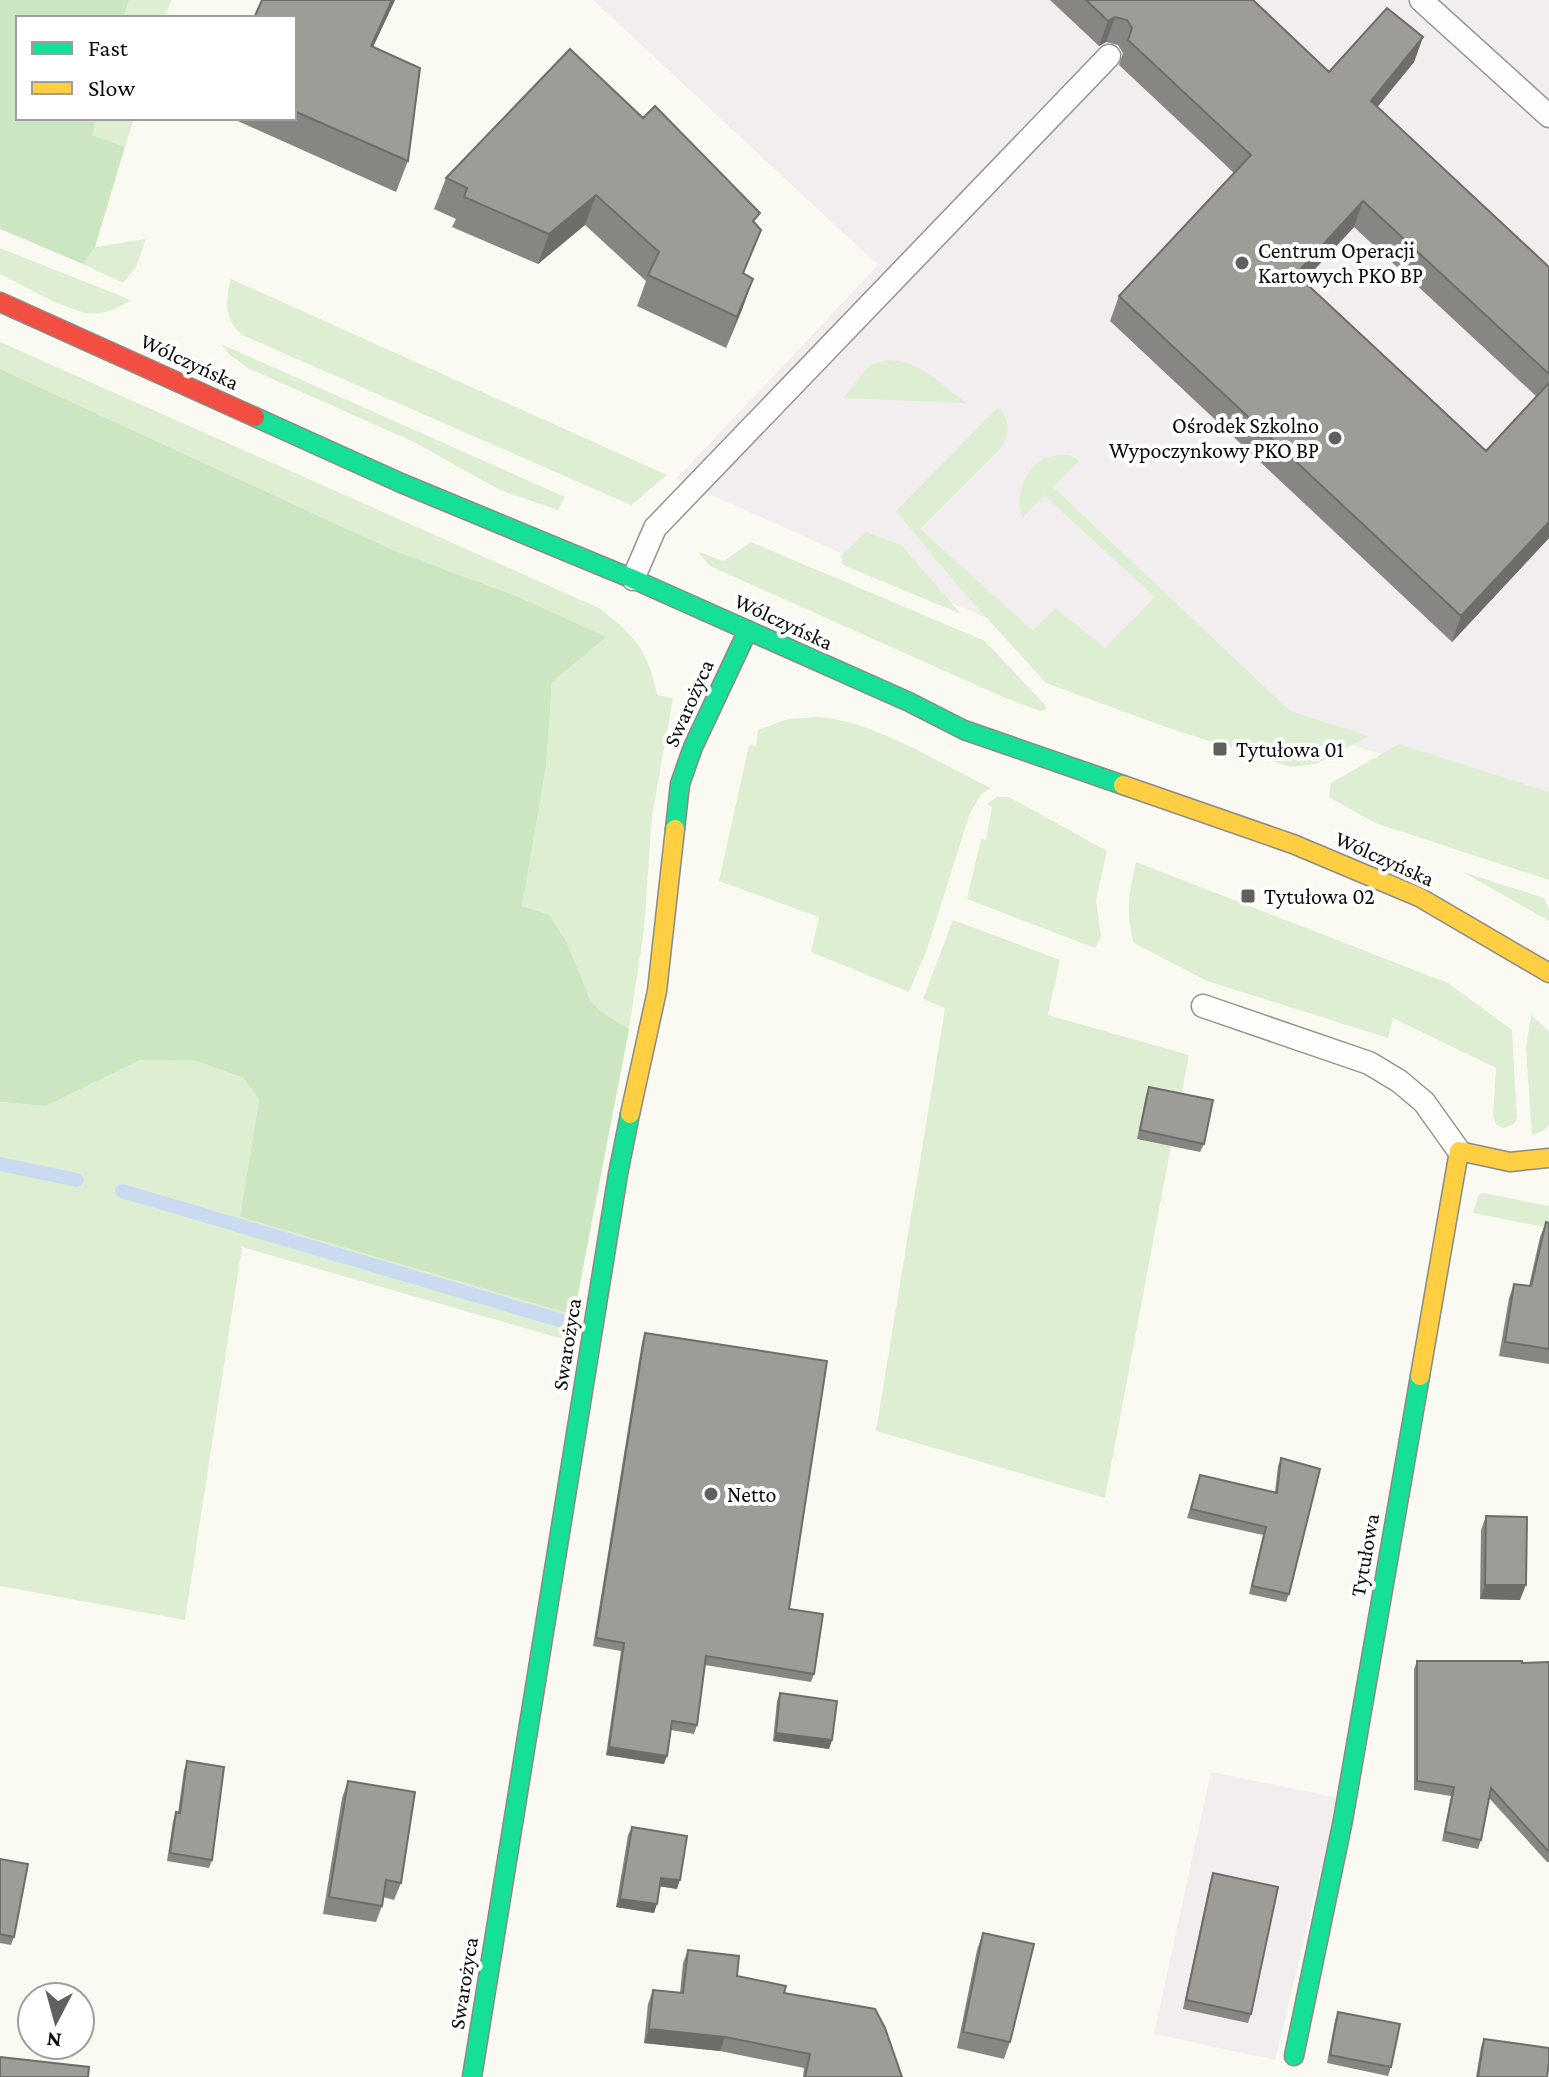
<svg xmlns="http://www.w3.org/2000/svg" width="1549" height="2077" viewBox="0 0 1549 2077" font-family="'Crimson Pro',serif">
<style>
.industrial{fill:#f2edee}
.green{fill:#deeed3}
.forest{fill:#cde6c2}
.lines{fill:none;stroke-linecap:round;stroke-linejoin:round}
.stream{stroke:#cadbf1;stroke-width:14}
.lane-casing{stroke:#949490;stroke-width:25}
.fast-casing{stroke:#8a8a87;stroke-width:21}
.slow-casing{stroke:#8a8a87;stroke-width:21}
.jam-casing{stroke:#8a8a87;stroke-width:21}
.lane{stroke:#fefefd;stroke-width:22}
.fast{stroke:#16e098;stroke-width:18}
.slow{stroke:#ffcf43;stroke-width:18}
.jam{stroke:#f24e42;stroke-width:18}
.wall{fill:#878682;fill-rule:evenodd}
.shaded-wall{fill:#6e6d6a}
.building{fill:#9d9c97;stroke:#6e6d6a;stroke-width:2}
.poi-dot{fill:#60605d;stroke:#fff;stroke-width:3}
.labels{text-anchor:middle;stroke-width:8;stroke-linejoin:round;paint-order:stroke}
.poi-label{font-size:22px;fill:#0d0d0d;stroke:#fff;text-anchor:start}
.street-label{font-size:22px;fill:#0d0d0d;stroke:#fff}
</style>
<rect width="100%" height="100%" fill="#fafaf2"/>
<path class="industrial" d="M593,0H1549V804L1302,730L1051,647L676,479L878,265Z
M1211,1772L1338,1798L1275,2060L1154,2034Z"/>
<path class="green" d="M129,0H171L165,18H124Z
M96,118H134L125,147L91,135Z
M146,239L136,267L123,283L83,264L95,247Z
M0,248L131,300C117,309 99,317 82,312C61,307 21,284 0,274Z
M231,279L667,475L631,505L242,335C224,319 225,301 231,279Z
M0,342L599,608C634,635 649,651 657,695L673,698L652,816L644,929L629,1029L600,1011L590,999L567,943L522,906L546,767L552,682L605,637L519,597L393,550L0,369Z
M221,344L565,497L558,510L500,490L416,443L248,368L230,355Z
M889,360C920,361 942,385 966,403L843,398L870,365Z
M998,407C1010,421 1011,433 1001,448L920,529L1033,631L1055,608L1105,648L1155,597L1044,495L1023,518C1014,499 1024,470 1043,459C1051,455 1061,455 1070,455L1079,461L1053,487L1290,711L1369,736L1316,764L1290,767L1163,726L1046,683L965,594L896,511Z
M866,532L901,545L961,614L843,565L841,556Z
M751,542L985,641L1045,705L1046,710L1040,711L1003,697L710,566L698,552L724,561Z
M816,717C871,719 940,764 991,788L981,794L970,813L926,952L909,992L811,952L819,917L719,881L749,745L756,746L758,730L788,719Z
M1399,744L1549,792V880L1375,823L1329,797L1331,783Z
M997,797H1009L1107,851L1096,900L1101,937L1095,948L967,899L981,839L986,840L992,807L987,804Z
M1136,862L1448,983L1512,1030L1517,1118L1514,1124L1503,1128L1496,1125L1493,1116L1496,1068L1393,1018L1388,1038L1207,981L1134,943C1125,913 1129,892 1136,862Z
M1463,872L1544,898L1549,909V921Z
M953,920L1060,960L1048,1015L1189,1055L1180,1102L1146,1096L1137,1138L1171,1146L1105,1498L876,1431L945,1008L923,999Z
M1531,1015L1549,1031V1125L1543,1131L1532,1135L1526,1048Z
M140,1060L197,1061L243,1078L259,1099L240,1217L574,1315L570,1341L242,1247L185,1620L0,1586V1102L46,1106Z
M1484,1193L1549,1206V1228L1473,1213L1479,1194Z"/>
<path class="forest" d="M0,0H129L124,18H18V118H96L92,135L125,147L95,247L83,264L0,229Z
M0,369L393,550L519,597L606,637L552,682L546,767L522,906L549,915L567,943L590,999L600,1011L629,1029L574,1315L240,1217L259,1099L243,1078L197,1061L140,1060L46,1106L0,1102Z"/>
<g class="lines">
<path class="stream" d="M0,1164L77,1180
M122,1191L559,1320"/>
<defs>
<path id="lane" d="M1421,0L1549,116
M633,579L655,528L1109,56
M1203,1006L1369,1063L1399,1081L1424,1102L1459,1151"/>
<path id="fast" d="M255,417L401,483L633,579L909,702L964,730L1123,785
M675,829L680,784L693,747L748,630
M1294,2056L1343,1820L1420,1376
M472,2077L618,1174L630,1114"/>
<path id="slow" d="M1123,785L1293,844L1419,897L1549,973
M630,1114L657,991L675,829
M1420,1376L1459,1151L1510,1162L1549,1158"/>
<path id="jam" d="M0,302L255,417"/>
</defs>
<use href="#lane" class="lane-casing"/>
<use href="#fast" class="fast-casing"/>
<use href="#slow" class="slow-casing"/>
<use href="#jam" class="jam-casing"/>
<use href="#lane" class="lane"/>
<use href="#fast" class="fast"/>
<use href="#slow" class="slow"/>
<use href="#jam" class="jam"/>
</g>
<path class="wall" d="M262,0H395L373,47L408,161L396,192L231,118H294V18Z
M1050,0H1253L1329,72L1423,37L1414,62L1377,107L1549,267V538L1452,642L1110,321L1119,296L1234,173L1119,65L1123,53L1118,45L1106,42L1099,46ZM1354,227L1536,396L1486,451L1304,281Z
M570,49L756,224L744,274L753,279L726,348L637,306L646,281L585,225L538,264L452,227L456,219L434,209L446,178Z
M1149,1087L1204,1144L1200,1152L1137,1139L1146,1095Z
M1546,1222L1549,1223V1364L1499,1356L1509,1298L1514,1284L1529,1286L1540,1237Z
M645,1333L789,1609L814,1674L811,1682L705,1665L697,1725L694,1734L671,1730L664,1764L606,1755L621,1651L593,1646L642,1342Z
M1281,1458L1289,1594L1286,1602L1249,1594L1263,1535L1187,1518L1200,1475L1275,1492L1278,1466Z
M1486,1516L1520,1600L1480,1599L1481,1530Z
M1417,1661L1522,1663L1549,1662V1862H1547L1489,1798L1481,1840L1478,1849L1442,1841L1451,1796L1414,1790V1669Z
M780,1693L832,1740L829,1749L773,1741L777,1701Z
M187,1761L212,1860L209,1868L167,1861L173,1821L176,1812L178,1813L184,1770Z
M348,1781L401,1883L394,1900L383,1897L382,1906L376,1922L323,1914L342,1798Z
M632,1827L677,1889L659,1886L654,1913L616,1907L628,1835Z
M0,1859L14,1937L11,1945L0,1943Z
M1213,1873L1251,2014L1248,2023L1183,2009L1210,1882Z
M983,1933L1010,2042L1004,2059L957,2048L977,1950Z
M688,1950L737,1976L784,1993L902,2077H803L804,2068L720,2051L644,2043L648,2004L653,1990L680,1993L683,1963Z
M1338,2012L1391,2067L1388,2076L1327,2063L1335,2020Z
M1484,2039L1547,2077H1476L1481,2047Z"/>
<path class="shaded-wall" d="M392,0H395L359,77L371,46Z
M1115,17L1106,42L1099,46L1108,21Z
M1423,37L1414,62L1362,126L1371,101Z
M596,195L585,225L538,264L549,234Z
M1363,201L1354,227L1287,299L1296,274Z
M753,279L742,310L726,348L737,317Z
M1549,522V538L1452,642L1461,616Z
M1485,1585H1526L1520,1600L1480,1599Z
M776,1733L832,1740L829,1749L773,1741Z
M609,1747L667,1756L664,1764L606,1755Z
M661,1878L680,1880L677,1889L658,1886Z
M620,1899L657,1904L654,1913L616,1907Z
M649,2029L725,2037L720,2051L644,2043Z"/>
<path class="building" d="M262,0H392L371,46L420,68L408,161L294,111V18H254Z
M1086,0H1253L1329,72L1387,8L1423,37L1371,101L1549,267V374L1363,201L1296,274L1486,451L1549,383V522L1461,616L1119,296L1251,155L1128,40L1132,28L1127,20L1115,17L1108,21Z
M570,49L643,118L655,106L760,213L753,221L761,230L743,273L753,279L737,317L648,275L659,252L596,195L549,234L464,197L467,188L446,178Z
M1149,1087L1213,1100L1204,1144L1140,1130Z
M1546,1222L1549,1223V1349L1505,1342L1514,1284L1531,1286Z
M645,1333L827,1361L789,1609L823,1614L814,1674L706,1656L697,1725L672,1721L667,1756L609,1747L624,1643L596,1638Z
M1281,1458L1320,1469L1289,1594L1252,1586L1266,1527L1191,1509L1200,1475L1277,1493Z
M1486,1516L1527,1517L1526,1585H1485Z
M1417,1661H1522V1663L1549,1662V1852L1491,1788L1481,1840L1445,1832L1454,1787L1417,1781Z
M780,1693L837,1701L832,1740L776,1733Z
M187,1761L224,1767L212,1860L170,1853L176,1812L180,1813Z
M348,1781L415,1792L401,1883L386,1880L382,1906L329,1897Z
M632,1827L687,1836L680,1880L661,1878L657,1904L620,1899Z
M0,1859L28,1864L14,1937L0,1934Z
M1213,1873L1278,1887L1251,2014L1186,2000Z
M983,1933L1034,1944L1010,2042L963,2032Z
M688,1950L739,1956L737,1976L786,1986L784,1993L875,2009L885,2028L902,2077H805L810,2054L725,2037L649,2029L653,1990L683,1993Z
M1338,2012L1400,2024L1391,2067L1330,2055Z
M1484,2039L1549,2048V2062L1547,2077H1478Z
M0,2057L89,2067L88,2077H0Z"/>
<g class="poi-dot">
<circle cx="1242" cy="263" r="8"/>
<circle cx="1335" cy="438" r="8"/>
<rect x="1212" y="741" width="16" height="16" rx="4"/>
<rect x="1240" y="888" width="16" height="16" rx="4"/>
<circle cx="711" cy="1494" r="8"/>
</g>
<g class="labels">
<g class="poi-label">
<text x="1258" y="258">Centrum Operacji<tspan x="1258" dy="25">Kartowych PKO BP</tspan></text>
<text x="1319" y="433" text-anchor="end">Ośrodek Szkolno<tspan x="1319" dy="25">Wypoczynkowy PKO BP</tspan></text>
<text x="1236" y="757">Tytułowa 01</text>
<text x="1264" y="904">Tytułowa 02</text>
<text x="727" y="1502">Netto</text>
</g>
<g class="street-label">
<text transform="translate(190 361) rotate(25)" y="8">Wólczyńska</text>
<text transform="translate(784 621) rotate(25)" y="8">Wólczyńska</text>
<text transform="translate(688 703) rotate(-66)" y="8">Swarożyca</text>
<text transform="translate(1385 858) rotate(24)" y="8">Wólczyńska</text>
<text transform="translate(566 1344) rotate(-81)" y="8">Swarożyca</text>
<text transform="translate(1364 1555) rotate(-80)" y="8">Tytułowa</text>
<text transform="translate(463 1983) rotate(-81)" y="8">Swarożyca</text>
</g>
</g>
<rect x="16" y="16" width="280" height="104" fill="#ffffff" stroke="#9e9e9e" stroke-width="2"/>
<rect x="32" y="42" width="40" height="12" fill="#16e098" stroke="#9e9e9e" stroke-width="2"/>
<text x="88" y="56" font-size="24" fill="#0d0d0d">Fast</text>
<rect x="32" y="82" width="40" height="12" fill="#ffcf43" stroke="#9e9e9e" stroke-width="2"/>
<text x="88" y="96" font-size="24" fill="#0d0d0d">Slow</text>
<g transform="translate(56 2021) rotate(186)"><circle r="38" fill="#ffffff" stroke="#9e9e9e" stroke-width="2"/>
<path d="M0-6L14 30L0 20L-14 30Z" fill="#60605d"/>
<text y="-12" font-size="22" font-weight="bold" text-anchor="middle" fill="#0d0d0d">N</text>
</g>
</svg>
